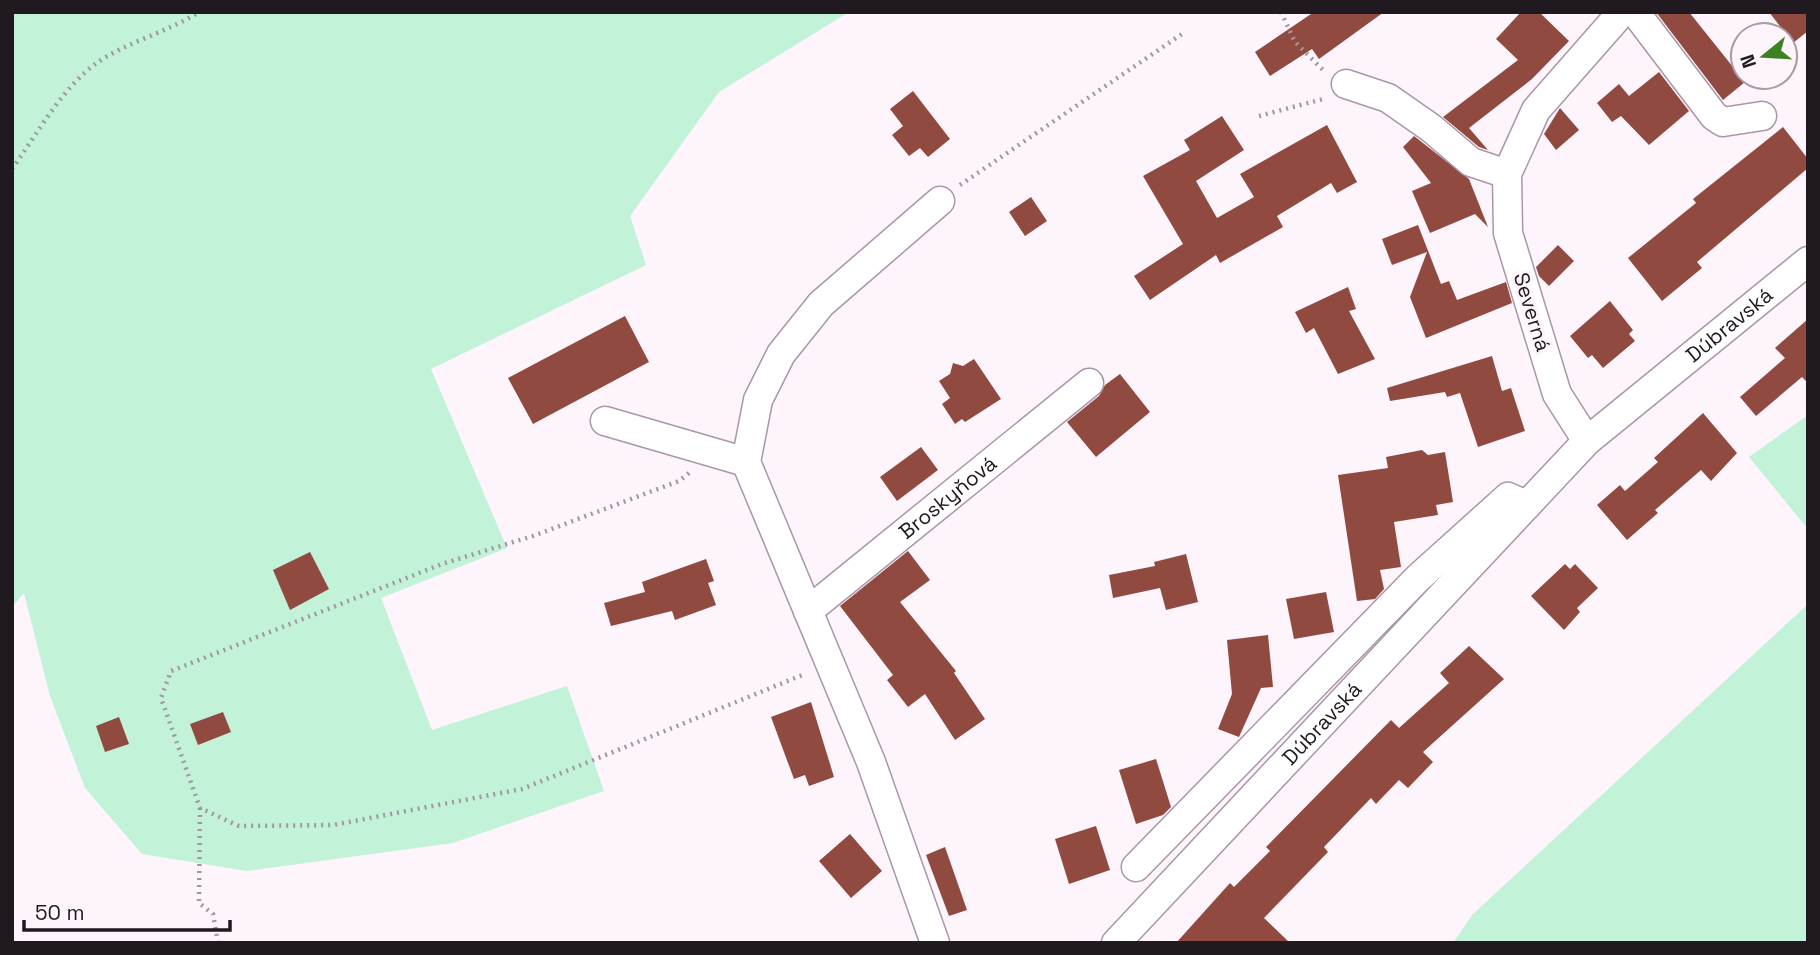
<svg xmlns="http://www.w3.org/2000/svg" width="1820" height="955" viewBox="0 0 1820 955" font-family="'Space Grotesk',sans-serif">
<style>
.green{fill:#c2f2d8}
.building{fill:#914a40}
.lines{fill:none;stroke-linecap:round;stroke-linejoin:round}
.minor-casing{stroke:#aa96a9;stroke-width:31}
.path{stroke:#a0979f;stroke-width:4.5;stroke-dasharray:2 5;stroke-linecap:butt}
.minor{stroke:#fff;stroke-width:28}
.labels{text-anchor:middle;stroke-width:7;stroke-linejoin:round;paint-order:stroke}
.street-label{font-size:21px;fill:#211920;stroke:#fdf4fc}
</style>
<rect width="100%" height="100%" fill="#fdf4fc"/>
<path class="green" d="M12,12H849L719,92L630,216L646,265L431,369L507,548L381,598L432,730L567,686L604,791L453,843L247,871L142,854L85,788L50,696L24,593L12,607Z
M1808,415V529L1749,457Z
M1808,604V943H1453L1472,915Z"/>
<path class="building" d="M1314,12H1384L1319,59L1312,49L1270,76L1255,52Z
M1521,12H1539L1569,41L1532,79L1469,128L1488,150L1479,147L1443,117L1518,60L1496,39Z
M1656,12H1689L1745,82L1723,100Z
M1769,12H1808V31L1793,43Z
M1659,72L1689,111L1649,145L1621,116L1612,122L1597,103L1619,84L1629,96Z
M913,91L950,139L928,157L920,148L909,156L892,135L903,126L890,109Z
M1560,108L1579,130L1556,150L1544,134Z
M1222,116L1244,150L1196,181L1217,218L1254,197L1240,174L1327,125L1357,182L1337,193L1331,183L1277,216L1283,227L1220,263L1216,255L1150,300L1134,276L1183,244L1143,176L1190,150L1184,140Z
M1783,127L1808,159V168L1697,262L1702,268L1662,301L1628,258L1696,203L1693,199Z
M1414,136L1469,179L1488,227L1475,214L1430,233L1412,191L1431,183L1403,147Z
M1031,197L1047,221L1025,236L1009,212Z
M1418,225L1441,284L1449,281L1457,300L1506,282L1512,303L1426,338L1410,297L1427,252L1392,265L1382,239Z
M1558,245L1574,261L1549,286L1539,276L1536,267Z
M1348,287L1356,309L1349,311L1375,359L1338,374L1314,328L1306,333L1295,312Z
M1610,301L1633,330L1629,334L1635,341L1603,368L1592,355L1588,358L1570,336Z
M625,316L649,362L533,424L508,378Z
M1808,319V383L1802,377L1756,416L1740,397L1785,358L1775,348Z
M1492,356L1502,391L1511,388L1525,431L1478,447L1460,393L1447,397L1445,392L1390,401L1387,388Z
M974,359L1001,399L965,422L962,419L955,424L942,404L950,398L939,381L950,374L953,363L963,366Z
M1120,374L1150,412L1096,457L1067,422L1099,396L1105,385Z
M1703,413L1737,453L1711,481L1701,470L1655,510L1658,513L1627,540L1597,505L1620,485L1625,491L1658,462L1654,458Z
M921,447L938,470L897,501L880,477Z
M1422,450L1428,455L1445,452L1453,502L1436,505L1438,515L1394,522L1401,567L1380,570L1384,589L1375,599L1357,601L1338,475L1388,468L1386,457Z
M908,551L930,580L900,602L956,671L954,673L985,719L955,740L925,694L908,707L887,680L893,675L840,606Z
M310,552L329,589L290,610L273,570Z
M1186,554L1198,602L1166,610L1160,588L1113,598L1109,575L1155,566L1154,562Z
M706,559L714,581L708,583L716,605L675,620L672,611L611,626L604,603L645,592L642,582Z
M1565,564L1570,569L1575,564L1598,588L1577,608L1580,612L1564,630L1531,596Z
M1326,592L1334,632L1294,639L1286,599Z
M1268,635L1273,687L1261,688L1239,737L1218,729L1232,694L1227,640Z
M1469,646L1504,679L1423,752L1433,762L1408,788L1399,780L1376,804L1371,798L1324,847L1328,852L1264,918L1290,943H1176L1230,883L1234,887L1270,851L1266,847L1391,720L1399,728L1449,683L1440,673Z
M811,702L834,777L809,786L805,775L794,779L771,717Z
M223,712L231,732L198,745L190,724Z
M119,717L129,744L105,752L96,726Z
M1156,759L1171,807L1163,815L1136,824L1119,770Z
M1096,826L1110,870L1069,884L1055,839Z
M850,834L882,871L851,898L819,861Z
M945,847L967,910L949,916L926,855Z"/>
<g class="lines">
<defs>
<g id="minor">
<path d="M1635,12L1714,116L1723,122L1762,116"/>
<path d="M1346,84L1388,98L1431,128L1471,162L1507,174"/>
<path d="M605,421L746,462"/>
<path d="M1587,441L1557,394L1508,233L1507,174L1536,110L1622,12"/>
<path id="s1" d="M808,611L1089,383"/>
<path d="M1136,867L1418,578L1508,497L1527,505"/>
<path d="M935,943L871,762L746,462L758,400L781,354L821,304L940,201"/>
<path id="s2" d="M1116,943L1587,441L1808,261"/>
</g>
</defs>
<use href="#minor" class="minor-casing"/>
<path class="path" d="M1281,12L1295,42L1325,72
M1259,116L1323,99
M12,169C36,136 63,86 97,63C124,43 168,32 199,12
M960,185L1182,34
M689,473L679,481L533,536L442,564L171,671L161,698L200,808L239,826L333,825L522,789L805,674
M200,808L199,903L213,914L218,943"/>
<use href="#minor" class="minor"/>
</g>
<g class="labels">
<g class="street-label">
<text transform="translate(1532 312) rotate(73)" y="7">Severná</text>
<text dy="7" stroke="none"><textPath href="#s2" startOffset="872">Dúbravská</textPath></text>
<text dy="7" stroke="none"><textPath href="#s1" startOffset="180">Broskyňová</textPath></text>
<text dy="7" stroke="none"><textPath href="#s2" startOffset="301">Dúbravská</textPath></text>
</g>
</g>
<rect width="1820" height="955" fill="none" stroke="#211920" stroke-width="28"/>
<g transform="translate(1764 56) rotate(252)"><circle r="33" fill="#fdf4fc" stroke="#a59ca4" stroke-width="2"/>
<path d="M0-5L12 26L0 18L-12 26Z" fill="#3d8123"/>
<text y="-10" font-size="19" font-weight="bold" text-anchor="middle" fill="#211920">N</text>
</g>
<path d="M24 920v10h206v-10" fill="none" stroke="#211920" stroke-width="3.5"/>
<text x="35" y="920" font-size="21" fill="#211920" stroke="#fdf4fc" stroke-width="5" paint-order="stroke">50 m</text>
</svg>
